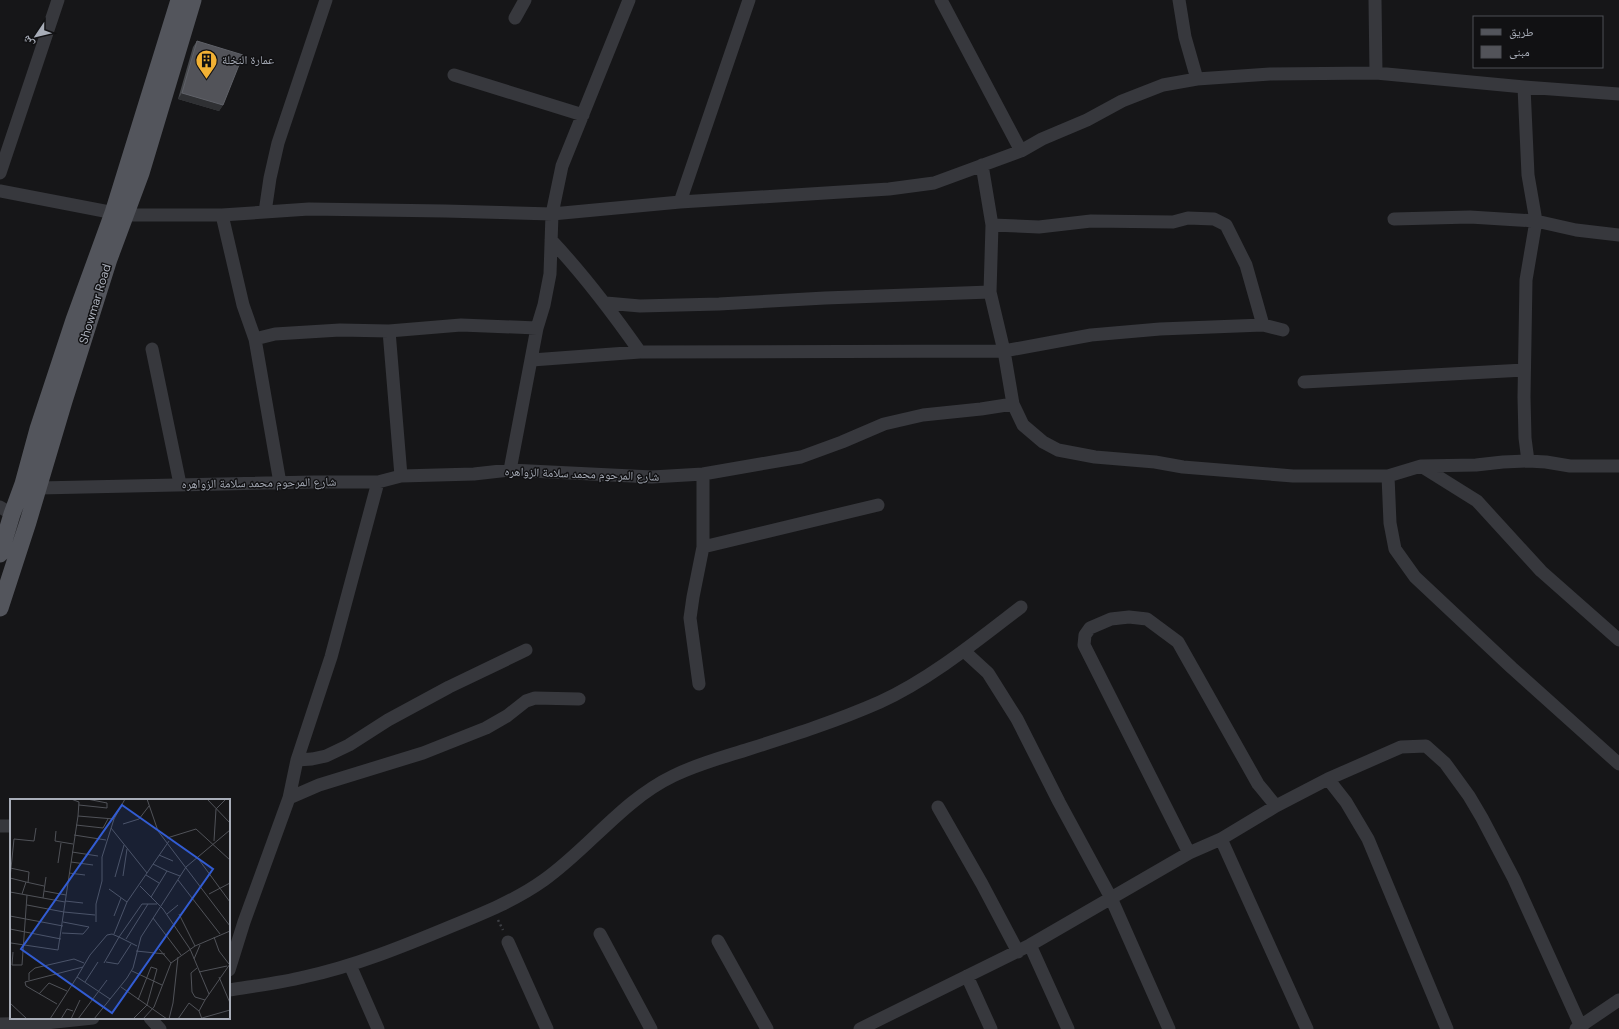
<svg xmlns="http://www.w3.org/2000/svg" width="1619" height="1029" viewBox="0 0 1619 1029" font-family="'DM Sans','Noto Naskh Arabic',sans-serif">
<style>
.lines{fill:none;stroke-linecap:round;stroke-linejoin:round}
.path{stroke:#3d3f44;stroke-width:2.5;stroke-dasharray:2 3;stroke-linecap:butt}
.minor{stroke:#37383d;stroke-width:13}
.major{stroke:#53555c;stroke-width:17}
.wall{fill:#47494d}
.shaded-wall{fill:#2f3033}
.building{fill:#525359;stroke:#5f6168}
.labels{text-anchor:middle;stroke-width:3;stroke-linejoin:round;paint-order:stroke}
.poi-label{font-size:12px;fill:#a8adb8;stroke:#111113;text-anchor:start}
.street-label{font-size:12px;fill:#a8adb8;stroke:#111113}
.inset-road{fill:none;stroke:#505258;stroke-width:1}
.view{fill:#325cd3;fill-opacity:0.15;stroke:#325cd3;stroke-width:2}
.inset-edge{fill:none;stroke:#a8adb8;stroke-width:2}
</style>
<rect width="100%" height="100%" fill="#161618"/>
<g class="lines">
<path class="path" d="M498,920L503,930"/>
<path class="minor" d="M941,0L1021,151
M1179,0L1185,37L1197,79
M1375,0L1376,73
M515,18L525,0
M454,75L583,115
M1524,87L1528,175L1536,221L1526,280L1524,397L1525,438L1528,461L1546,462L1570,466H1619
M982,165L992,225L990,292L1004,351L1091,335L1160,329L1263,325L1283,330
M0,173L58,0
M0,191L125,215H222L309,209L445,211L552,214L680,202L889,189L934,183L1021,151L1042,139L1087,120L1122,101L1163,85L1197,79L1270,74L1376,73L1524,87L1619,94
M680,202L749,0
M265,212L270,178L278,143L326,0
M222,215L243,305L255,339
M1394,219L1470,217L1536,221L1576,230L1619,235
M992,225L1039,227L1091,221L1173,222L1188,218L1214,219L1226,225L1246,265L1263,325
M551,240C584,275 612,312 640,352L1004,351L1013,404L1023,425L1043,442L1058,450L1095,457L1155,462L1183,467L1293,476H1388L1421,466L1476,465L1503,462L1528,461
M606,303L640,306L719,304L825,298L990,292
M389,331L401,476
M152,349L180,484
M532,360L640,352
M1304,382L1524,370
M1421,466L1477,501L1541,571L1619,640
M510,470L537,328L544,305L550,274L552,214L562,166L629,0
M1388,476L1390,523L1395,549L1415,577L1512,668L1619,764
M280,483L255,339L275,334L340,330L389,331L461,325L537,328
M30,486L39,488L314,482H378L401,476L474,474L510,470L652,477L703,474L801,457L842,442L884,424L923,415L981,409L1013,404
M0,507L12,514
M703,547L878,505
M964,651L988,673L1017,719L1059,802L1111,898L1169,1029
M699,684L690,618L693,597L703,547V474
M297,760L312,759L326,756L349,745L388,720L449,687L526,650
M1328,779L1346,802L1368,839L1447,1029
M289,798L319,785L423,753L486,728L507,716L526,701L535,698L579,699
M938,807L982,884L1018,952
M0,826H11
M1221,839L1307,1029
M1189,853L1084,645L1085,635L1090,628L1111,619L1129,617L1147,619L1178,642L1258,784L1276,806
M600,934L651,1029
M718,941L767,1029
M508,942L547,1029
M1030,945L1068,1029
M350,965L378,1029
M229,970L244,922L289,798L297,760L331,657L378,482
M967,976L991,1029
M229,990C254,986 280,983 304,977C355,966 404,946 452,926C484,913 516,900 544,880C589,848 623,800 673,776C697,764 724,757 749,749C793,735 837,721 880,702C929,680 978,640 1021,607
M150,1018L160,1029
M0,1024L46,1023L93,1018
M860,1029L1030,945L1189,853L1221,839L1276,806L1328,779L1401,747L1426,746L1445,763L1469,796L1482,818L1514,879L1582,1029
M1576,1029L1619,1000"/>
<path class="major" d="M0,554L12,514L23,484L38,429L74,320L113,213L179,0
M0,608L28,522L64,401L109,259L141,173L193,0"/>
</g>
<path class="wall" d="M197,41L223,105L219,111L178,99L193,47Z"/>
<path class="shaded-wall" d="M182,93L223,105L219,111L178,99Z"/>
<path class="building" d="M197,41L243,55L223,105L182,93Z"/>
<defs>
<symbol id="building-pin" viewBox="-11 -11 22 30"><path d="M0 17L-7.5 6A9.5 9.5 0 1 1 7.5 6Z" fill="#f2b134" stroke="#111113"/><path d="M-4-6H4V6H1V3H-1V6H-4ZM-2.5-4.3h1.7v1.8h-1.7ZM.8-4.3h1.7v1.8H.8ZM-2.5-1h1.7V.8h-1.7ZM.8-1h1.7V.8H.8Z" fill="#111"/></symbol>
</defs>
<g fill-rule="evenodd">
<use href="#building-pin" x="194" y="48" width="25" height="34"/>
</g>
<g class="labels">
<g class="poi-label">
<text x="222" y="64">عمارة النخلة</text>
</g>
<g class="street-label">
<text transform="translate(95 304) rotate(-73)" y="4">Showmar Road</text>
<text transform="translate(582 474) rotate(2)" y="4">شارع المرحوم محمد سلامة الزواهره</text>
<text transform="translate(259 483) rotate(-1)" y="4">شارع المرحوم محمد سلامة الزواهره</text>
</g>
</g>
<g transform="translate(10 799)">
<rect width="220" height="220" fill="#161618"/>
<path class="inset-road" d="M61,0L69,3L68,17M137,0L148,32L220,127M197,0L220,24M69,6L97,9V4L77,0M113,25L129,20L139,7M66,26L93,29L98,20M101,29L137,74M46,32L45,42L63,45M64,36L96,41M157,39L186,30L220,61M204,42L206,10L216,0M62,53L88,57M149,56L163,62M187,58L220,103M61,63L83,66M48,64L51,44M0,69L19,73L18,84M157,72L170,77M59,74L75,76M136,76L149,84M113,77L117,50M105,78L114,46M0,79L4,40L24,42L26,29M0,79L16,83M168,81L210,135M130,87L153,110L180,150L199,195M99,90L117,103M34,92L56,96M0,93L55,103M12,95L16,83L34,87M199,95L220,84M141,98L157,72L143,65M33,99L36,78M55,102L73,104M17,106L54,113L85,116M157,115L168,106M169,115L185,147M0,117L53,127M104,117L111,99M143,119L171,156M86,123V105L92,82V58L104,20M0,130L51,140M52,134L73,135L79,128L53,123M104,135L117,103L159,42M204,138L209,152L219,165M116,140L138,105M1,144L48,151L68,17L104,20L115,0M149,150L161,164M126,152L155,155M3,153L2,166H12L17,96M184,160L190,146M96,163L108,165L121,145M94,164L109,138L127,147M187,169L181,174L182,193L185,198L195,201M122,172L152,186M189,173L217,167M67,178L80,156L97,136L102,135L109,138L132,105H147M209,178L220,204M19,181V174L25,169L64,160L74,164M75,183L88,163M111,188L157,220M29,195L39,184L57,192M0,204L17,220M47,205L16,187L15,183L73,168M192,219L220,211M40,220L67,178L100,200M51,220L57,210L63,212M61,220L70,201M68,220L97,181M84,220L117,179L123,169L131,138L176,68L220,31M123,220L137,206L147,170L141,168L128,201M133,220L144,208L161,164L185,147L220,132M159,220L163,204L168,158M168,220L179,204L189,212M192,220L189,212L195,201L220,165"/>
<path class="view" d="M112,6L203,70L102,214L11,150Z"/>
<rect width="220" height="220" class="inset-edge"/>
</g>
<rect x="1473" y="16" width="130" height="52" fill="#111113" stroke="#4d4f55"/>
<rect x="1481" y="29" width="20" height="6" fill="#53555c" stroke="#4d4f55"/>
<text x="1509" y="36" font-size="12" fill="#a8adb8">طريق</text>
<rect x="1481" y="46" width="20" height="12" fill="#525359" stroke="#4d4f55"/>
<text x="1509" y="56" font-size="12" fill="#a8adb8">مبنى</text>
<g transform="translate(36 36) rotate(235)" stroke="#111113" stroke-width="3" paint-order="stroke">
<path d="M0-3L7 15L0 10L-7 15Z" fill="#a8adb8"/>
<text y="-6" font-size="11" font-weight="bold" text-anchor="middle" fill="#a8adb8">ش</text>
</g>
</svg>
